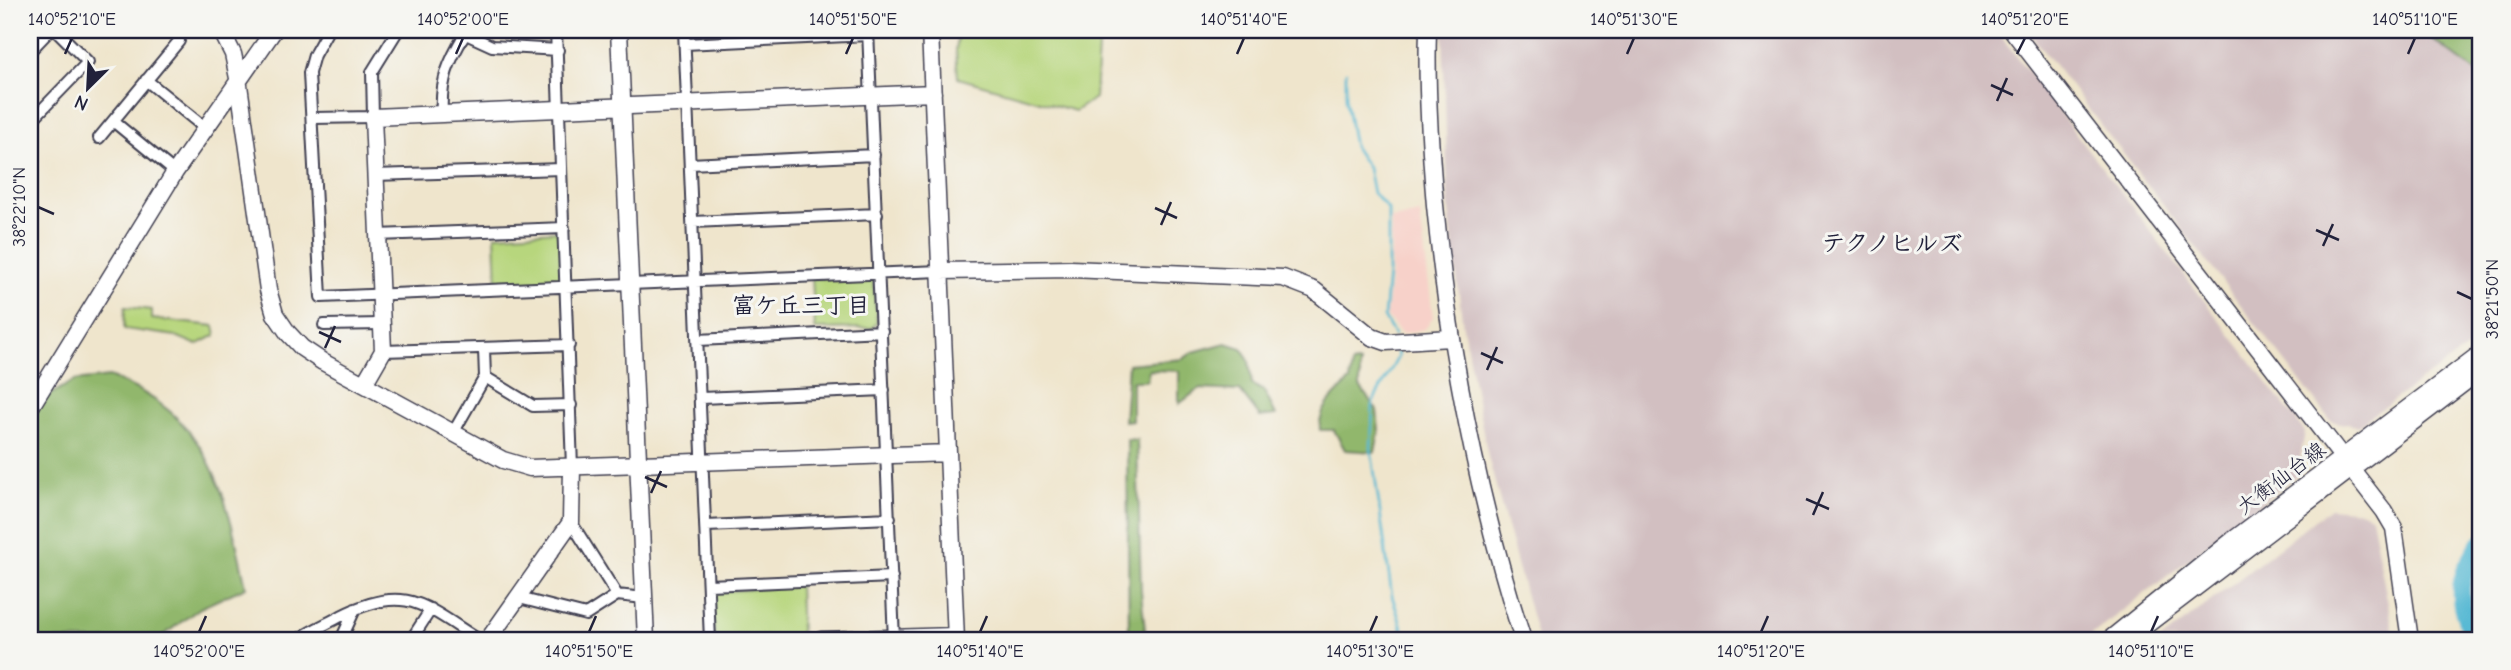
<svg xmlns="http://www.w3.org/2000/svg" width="2511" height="670" viewBox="0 0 2511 670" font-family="'Comic Neue','Klee One',sans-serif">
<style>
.built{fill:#f7d1c9}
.industrial{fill:#d2bfc1}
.green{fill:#b7d67d;stroke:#6c7c5c;stroke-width:2}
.forest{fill:#91b76c;stroke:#5a6c54;stroke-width:2}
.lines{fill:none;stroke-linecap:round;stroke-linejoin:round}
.stream{stroke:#54b8d3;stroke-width:2.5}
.river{stroke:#54b8d3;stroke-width:18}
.street-casing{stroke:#413f51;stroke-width:14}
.secondary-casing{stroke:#413f51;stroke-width:19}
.street{stroke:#fff;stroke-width:10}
.secondary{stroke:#fff;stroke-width:16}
.ticks{fill:none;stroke:#22223b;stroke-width:2.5}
.labels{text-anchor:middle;stroke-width:6;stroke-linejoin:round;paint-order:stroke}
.street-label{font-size:21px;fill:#22223b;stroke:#f6f6f2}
.neighbourhood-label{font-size:23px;font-weight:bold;fill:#22223b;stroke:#f6f6f2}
.quarter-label{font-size:24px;font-weight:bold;fill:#22223b;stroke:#f6f6f2}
.neatline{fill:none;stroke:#22223b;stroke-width:2.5}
.ticks-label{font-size:18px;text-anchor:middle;fill:#22223b}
</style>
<rect width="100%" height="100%" fill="#f6f6f2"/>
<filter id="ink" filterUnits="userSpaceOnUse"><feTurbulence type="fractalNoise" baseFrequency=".0143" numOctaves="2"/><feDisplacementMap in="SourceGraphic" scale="14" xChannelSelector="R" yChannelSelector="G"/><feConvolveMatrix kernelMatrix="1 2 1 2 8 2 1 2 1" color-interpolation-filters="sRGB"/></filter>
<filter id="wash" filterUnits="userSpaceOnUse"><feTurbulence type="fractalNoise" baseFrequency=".00686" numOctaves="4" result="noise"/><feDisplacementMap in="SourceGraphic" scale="28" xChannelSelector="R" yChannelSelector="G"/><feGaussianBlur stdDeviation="1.57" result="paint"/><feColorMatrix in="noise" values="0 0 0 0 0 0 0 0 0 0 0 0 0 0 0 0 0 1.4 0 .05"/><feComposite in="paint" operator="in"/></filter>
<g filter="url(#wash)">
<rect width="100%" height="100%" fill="#efe5cc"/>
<path class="built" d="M1420,214L1433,317L1425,329L1402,334L1386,316L1391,273V219Z"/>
<path class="industrial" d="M1443,30H1996L2305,432L2297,475L2085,640H1538L1488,457L1463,327L1448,203Z
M2027,30H2420L2481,76V338L2357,426L2331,421Z
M2330,508L2363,511L2371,517L2395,640H2161Z"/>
<path class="green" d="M959,30H1099L1095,98L1075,111L958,78L956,50Z
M556,231L561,237L562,278L556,284L497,285L495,235Z
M812,278L873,279L877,323L872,328L815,329Z
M125,307L152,310V319L214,326L216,335L197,345L176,336L124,329Z
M799,586L801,636L718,639L714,634L712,592Z"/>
<path class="forest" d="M2420,30H2481V76Z
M1226,343L1242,348L1249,361L1252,385L1264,391L1276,415L1260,417L1240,391L1199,389L1179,404V371L1149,370L1147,381H1132V420L1124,421L1128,364L1183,359L1193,352Z
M1360,363V387L1377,410L1379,432L1375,452L1345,450L1334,430H1320C1318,409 1335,395 1350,381L1352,364Z
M109,377C210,413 226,493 246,587L200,608L157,640H30V406L74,381Z
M1127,439L1137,440L1141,591L1146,640H1129Z"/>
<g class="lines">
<path class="stream" d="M1346,72V101L1354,147L1368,168L1373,193L1388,209V273L1384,317L1394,335
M1397,352L1398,357L1373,402L1371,448L1392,596L1406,640"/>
<path class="river" d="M2476,640C2455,603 2455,578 2481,543"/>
</g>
</g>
<g filter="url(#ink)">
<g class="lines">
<defs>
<path id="street" d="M328,30L314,55L309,73L321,297L940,271
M457,30L492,46L558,50
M556,30L572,467
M684,30L710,640
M868,30L894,640
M685,44L868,35
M30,51L50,30
M146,80L205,128
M442,113C440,80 449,61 465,34
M313,118L373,117L372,72L398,30
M113,121L175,172
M30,122L88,62L56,30
M99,138L179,41
M690,164L874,155
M374,175L561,169
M693,222L877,214
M377,235L564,228
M324,325L382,324
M698,340L882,331
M383,351L569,345
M485,377L533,406L571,405
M701,398L884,390
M453,433L485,377L484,349
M571,522L617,595
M706,526L890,518
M709,585L892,577
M519,598L586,615L617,595L644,598
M298,640C311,630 327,624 341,616C405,582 425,606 479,640
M341,640L355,609
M411,640L431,609"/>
<path id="secondary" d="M221,30L233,54L238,78L268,290L275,314L288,333L302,348L323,362L503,460L530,468L948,453
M619,30L646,640
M930,30L956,640
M1428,30C1426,88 1430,147 1435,205C1449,353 1478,498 1523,640
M2012,30L2384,511L2394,528L2410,640
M940,271L1071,269L1283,278L1314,290L1372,337L1386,342L1450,338
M364,384L383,351L373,117L933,93
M30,408L175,172L274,30
M488,640L571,522L572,467
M821,640L955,636
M2109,640L2233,540L2481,353
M2127,640L2481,370"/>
</defs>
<use href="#street" class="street-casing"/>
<use href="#secondary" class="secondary-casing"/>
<use href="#street" class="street"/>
<use href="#secondary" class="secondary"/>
</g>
</g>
<path class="ticks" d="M65,54L72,38M456,54L463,38M846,54L853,38M1237,54L1244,38M1627,54L1634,38M2017,54L2025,38M2408,54L2415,38M1991,85L2013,95M1997,101L2007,78M38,207L54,214M1155,208L1177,218M1161,225L1171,202M2316,230L2339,240M2323,246L2333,224M2457,292L2472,299M319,332L341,342M325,348L335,326M1481,353L1503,363M1487,370L1497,347M645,477L667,487M651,493L661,471M1806,499L1829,509M1813,515L1823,492M199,632L206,616M589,632L596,616M980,632L987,616M1370,632L1377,616M1761,632L1768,616M2151,632L2158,616"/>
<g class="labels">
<g class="street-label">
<text transform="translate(2281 478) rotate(-37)" y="7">大衡仙台線</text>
</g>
<g class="neighbourhood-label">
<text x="801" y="313">富ケ丘三丁目</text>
</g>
<g class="quarter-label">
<text x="1892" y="251">テクノヒルズ</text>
</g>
</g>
<rect width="2511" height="670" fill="none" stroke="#f6f6f2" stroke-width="77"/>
<g transform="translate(88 88) rotate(204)" stroke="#f6f6f2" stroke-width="5" paint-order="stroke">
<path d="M0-5L12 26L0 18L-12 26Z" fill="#22223b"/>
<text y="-10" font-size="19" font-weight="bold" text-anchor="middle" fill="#22223b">N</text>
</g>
<rect x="38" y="38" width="2434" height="594" class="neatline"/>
<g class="ticks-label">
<text x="72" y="25">140°52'10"E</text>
<text x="463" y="25">140°52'00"E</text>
<text x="853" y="25">140°51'50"E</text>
<text x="1244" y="25">140°51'40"E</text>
<text x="1634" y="25">140°51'30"E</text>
<text x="2025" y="25">140°51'20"E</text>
<text x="2415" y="25">140°51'10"E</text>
<text transform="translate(19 207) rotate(-90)" y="6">38°22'10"N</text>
<text transform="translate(2492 299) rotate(-90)" y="6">38°21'50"N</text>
<text x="199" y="657">140°52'00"E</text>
<text x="589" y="657">140°51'50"E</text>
<text x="980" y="657">140°51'40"E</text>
<text x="1370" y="657">140°51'30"E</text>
<text x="1761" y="657">140°51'20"E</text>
<text x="2151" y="657">140°51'10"E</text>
</g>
</svg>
